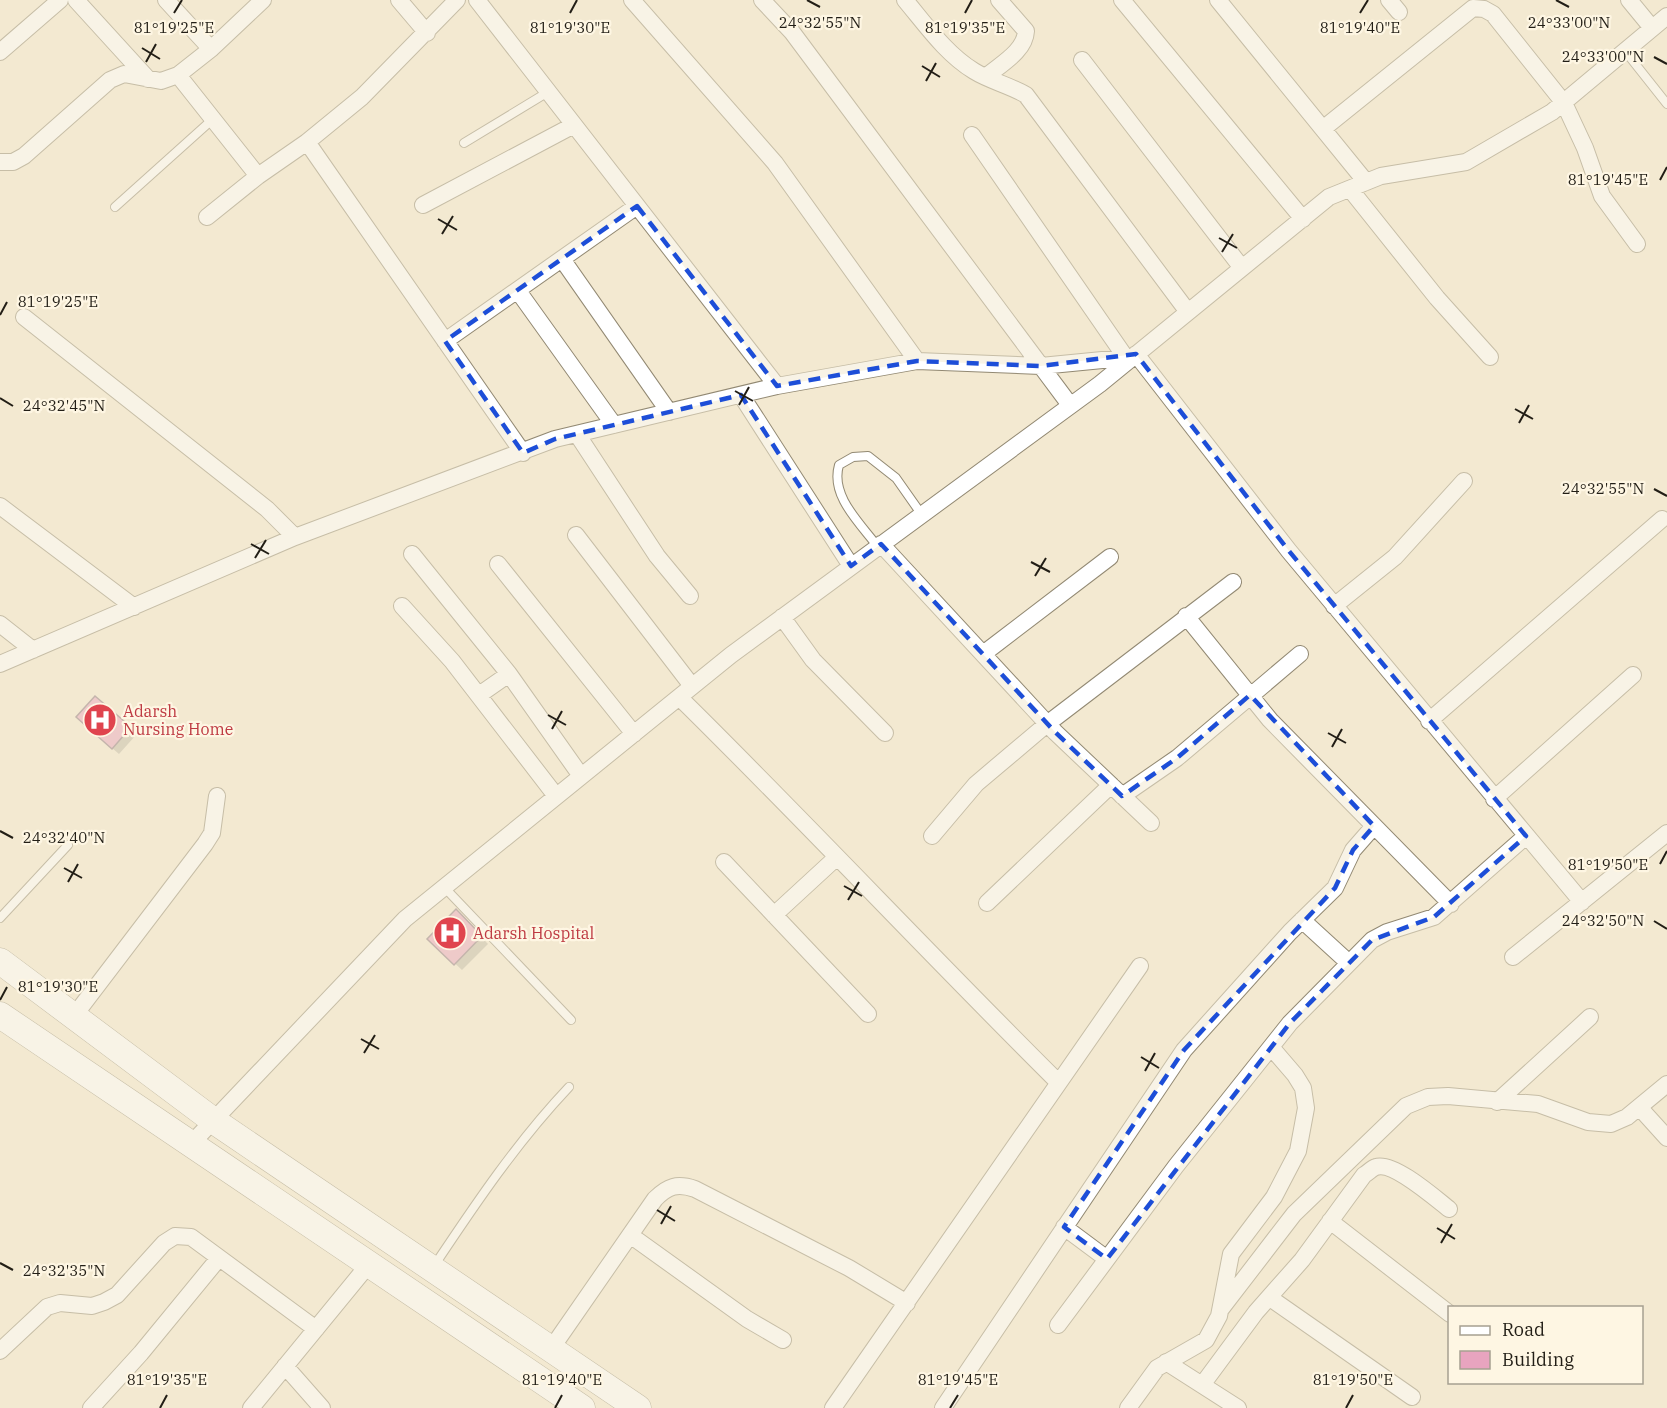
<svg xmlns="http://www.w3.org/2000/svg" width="1667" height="1408" viewBox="0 0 1667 1408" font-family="'IBM Plex Serif',serif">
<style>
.shadow{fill:#0003}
.building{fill:#e8a4bf;stroke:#8d757e;stroke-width:1.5}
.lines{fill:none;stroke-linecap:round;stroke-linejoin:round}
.lane-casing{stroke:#928973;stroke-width:10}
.street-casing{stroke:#928973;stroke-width:18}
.primary-casing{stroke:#928973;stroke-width:27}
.lane{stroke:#fff;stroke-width:8}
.street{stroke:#fff;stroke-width:16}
.primary{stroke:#fff;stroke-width:26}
.marked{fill:none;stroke:#1d4ed8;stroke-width:4.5;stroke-dasharray:12 8;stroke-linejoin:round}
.ticks{fill:none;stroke:#221e16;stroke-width:2}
.labels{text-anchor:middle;stroke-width:4.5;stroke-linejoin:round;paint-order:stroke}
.health-label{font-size:16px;fill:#be3a42;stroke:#fef6e3;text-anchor:start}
.ticks-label{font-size:15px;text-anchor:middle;fill:#221e16;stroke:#fef6e3;stroke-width:4.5;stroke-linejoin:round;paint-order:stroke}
</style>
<rect width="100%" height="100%" fill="#f3e9d1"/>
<path class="shadow" d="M84,724L130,728L136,735L119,754Z
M456,911L488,944L462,970L429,939Z"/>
<path class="building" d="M95,696L131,727L112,749L76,717Z
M456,909L482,936L454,965L427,939Z"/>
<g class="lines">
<defs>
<path id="lane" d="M1625,51L1667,104
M464,143L548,92
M115,207L213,119
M878,547C860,523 830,496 839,465L853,457L868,456L896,478L922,515
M444,887L571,1020
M0,918L68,845
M434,1266C476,1203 517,1142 569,1087"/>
<path id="street" d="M76,0L148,79
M166,0L211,49L178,75L258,176L307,142L523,453
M399,0L427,33
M632,0L775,163L917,361L1041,366L1133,357
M762,0L792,32L1070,405
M905,0C926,25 946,54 974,71C990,81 1009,85 1026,95L1188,312
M1122,0L1303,219
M1218,0L1366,182
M1389,0L1399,12
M1629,0L1652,28
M211,49L263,0
M0,52L60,0
M1082,60L1242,268
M987,76C1001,64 1025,51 1026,31L999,0
M1324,128L1473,8L1484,9L1493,14L1564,103L1585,148L1602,196L1637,244
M972,135L1126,358
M307,142L362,97L457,0
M0,162H13L24,156L110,80L124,74L161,81L178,75
M1350,189L1437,298L1490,357
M423,205L574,125
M207,217L258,176
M562,259L669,412
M518,291L614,425
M445,341L637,206
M1136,354L1289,551L1582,902
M777,386L917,361
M741,395L851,566
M577,434L657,556L690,596
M0,506L134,607
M576,535L692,686
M295,537L555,439L777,386L477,0
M881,544L1055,732L1151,823
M412,554L509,674L581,776
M498,564L634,734
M402,606L452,661L556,796
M1334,606L1395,557L1464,481
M1186,616L1270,720L1451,904
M782,617L813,660L885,733
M0,624L33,650
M983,654L1110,557
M0,664L295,537L267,509L24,317
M479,695L509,674
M679,697C807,823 930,955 1058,1082
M1429,721L1662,519
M1122,796L1177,758L1300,654
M1494,799L1633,675
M932,836L976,784L1047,724L1233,582
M724,862L868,1014
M987,903L1111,785
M774,915L837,857
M1302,920L1349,963
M1513,957L1667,833
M74,1016L205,844L212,833L217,796
M1497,1102L1590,1017
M1639,1107L1667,1138
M191,1144L405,919L731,655L1100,384L1329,197L1381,176L1466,162L1552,112L1667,16
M1330,1221L1450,1314
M1064,1227L1107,1259
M630,1235L747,1319L783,1340
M1270,1298L1412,1397
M1221,1309L1294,1214L1406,1106L1428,1097L1448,1096L1538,1104L1588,1122L1611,1124L1627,1117L1667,1084
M1058,1325L1176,1166L1290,1023L1372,940L1387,932L1434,917L1526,836
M551,1349L655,1199C668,1186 677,1183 695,1189L849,1268L907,1303
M0,1351L47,1307L60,1303L92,1306L104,1302L117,1295L164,1243L175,1236L191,1237L316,1329
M1166,1362L1238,1408
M285,1366L322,1408
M1202,1385L1256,1312L1302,1260L1364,1175C1368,1173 1372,1168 1376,1167C1393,1161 1435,1198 1449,1209
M91,1408L141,1353L219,1258
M251,1408L369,1264
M833,1408L1140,966
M943,1408L1184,1050L1290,932L1335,888L1353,850L1374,826
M1128,1408L1157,1368L1206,1340L1219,1316L1231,1254L1274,1197L1298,1151L1306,1108L1303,1088L1295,1075L1271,1047"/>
<path id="primary" d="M0,961L214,1121L638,1408
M0,1015L582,1408"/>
</defs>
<use href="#lane" class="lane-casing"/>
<use href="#street" class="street-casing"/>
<use href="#primary" class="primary-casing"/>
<use href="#lane" class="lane"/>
<use href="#street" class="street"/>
<use href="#primary" class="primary"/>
</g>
<path d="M0 0H1667V1408H0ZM637,206L777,386L917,361L1041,366L1136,354L1289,551L1526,836L1434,917L1372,940L1290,1023L1107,1259L1064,1227L1184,1050L1335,888L1353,850L1374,826L1250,695L1177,758L1122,796L1055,732L881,544L851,566L741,395L555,439L523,453L445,341Z" fill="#f3e9d1" fill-opacity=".55" fill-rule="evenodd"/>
<path class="marked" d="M637,206L777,386L917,361L1041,366L1136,354L1289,551L1526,836L1434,917L1372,940L1290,1023L1107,1259L1064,1227L1184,1050L1335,888L1353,850L1374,826L1250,695L1177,758L1122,796L1055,732L881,544L851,566L741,395L555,439L523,453L445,341Z"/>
<path class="ticks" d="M807,0L820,7M1556,0L1569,7M174,13L182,0M570,13L577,0M965,13L972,0M1360,13L1368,0M142,48L160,59M1654,57L1667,64M146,62L156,44M922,66L940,77M926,81L936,63M1660,180L1667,167M438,219L457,230M442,234L453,216M1219,238L1237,248M1222,252L1233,234M0,315L7,302M735,391L753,401M0,398L13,406M739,405L749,387M1515,409L1533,419M1519,423L1529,405M1654,489L1667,496M251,544L269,554M255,558L266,540M1031,562L1050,572M1035,576L1046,558M548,715L566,725M552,729L562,711M1328,733L1346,743M1332,747L1342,729M0,831L13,838M1660,864L1667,851M64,868L82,878M68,882L78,864M844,886L862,896M848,900L859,882M1654,921L1667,929M0,1000L7,987M361,1039L379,1049M364,1053L375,1035M1141,1057L1159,1068M1145,1071L1155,1053M657,1210L675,1221M661,1224L671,1206M1437,1228L1455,1239M1441,1243L1452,1224M0,1263L13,1270M160,1408L167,1395M555,1408L562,1395M950,1408L958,1395M1346,1408L1353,1395"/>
<defs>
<symbol id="hospital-disc" viewBox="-11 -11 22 22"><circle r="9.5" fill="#e0444e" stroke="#fef6e3"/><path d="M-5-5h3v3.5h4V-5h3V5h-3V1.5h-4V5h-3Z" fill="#fff"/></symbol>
</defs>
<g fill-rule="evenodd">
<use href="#hospital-disc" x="81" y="701" width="38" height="38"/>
<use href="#hospital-disc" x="431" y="914" width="38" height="38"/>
</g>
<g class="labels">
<g class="health-label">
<text x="123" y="717">Adarsh<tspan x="123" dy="18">Nursing Home</tspan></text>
<text x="473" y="939">Adarsh Hospital</text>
</g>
</g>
<g class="ticks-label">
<text x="820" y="28">24°32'55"N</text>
<text x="1569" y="28">24°33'00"N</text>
<text x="965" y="33">81°19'35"E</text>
<text x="174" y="33">81°19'25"E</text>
<text x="570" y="33">81°19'30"E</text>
<text x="1360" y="33">81°19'40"E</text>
<text x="1603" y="62">24°33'00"N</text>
<text x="1608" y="185">81°19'45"E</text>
<text x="58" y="307">81°19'25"E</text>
<text x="64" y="411">24°32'45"N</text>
<text x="1603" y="494">24°32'55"N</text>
<text x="64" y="843">24°32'40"N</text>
<text x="1608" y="870">81°19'50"E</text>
<text x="1603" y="926">24°32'50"N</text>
<text x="58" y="992">81°19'30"E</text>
<text x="64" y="1276">24°32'35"N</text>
<text x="167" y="1385">81°19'35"E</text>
<text x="562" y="1385">81°19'40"E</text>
<text x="958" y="1385">81°19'45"E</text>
<text x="1353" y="1385">81°19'50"E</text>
</g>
<rect x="1448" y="1306" width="195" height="78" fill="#fef6e3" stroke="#a6a091" stroke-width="1.5"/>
<rect x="1460" y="1326" width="30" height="9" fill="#ffffff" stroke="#a6a091" stroke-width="1.5"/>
<text x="1502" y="1336" font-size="18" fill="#221e16">Road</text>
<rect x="1460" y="1351" width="30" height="18" fill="#e8a4bf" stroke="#a6a091" stroke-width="1.5"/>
<text x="1502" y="1366" font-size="18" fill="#221e16">Building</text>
</svg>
